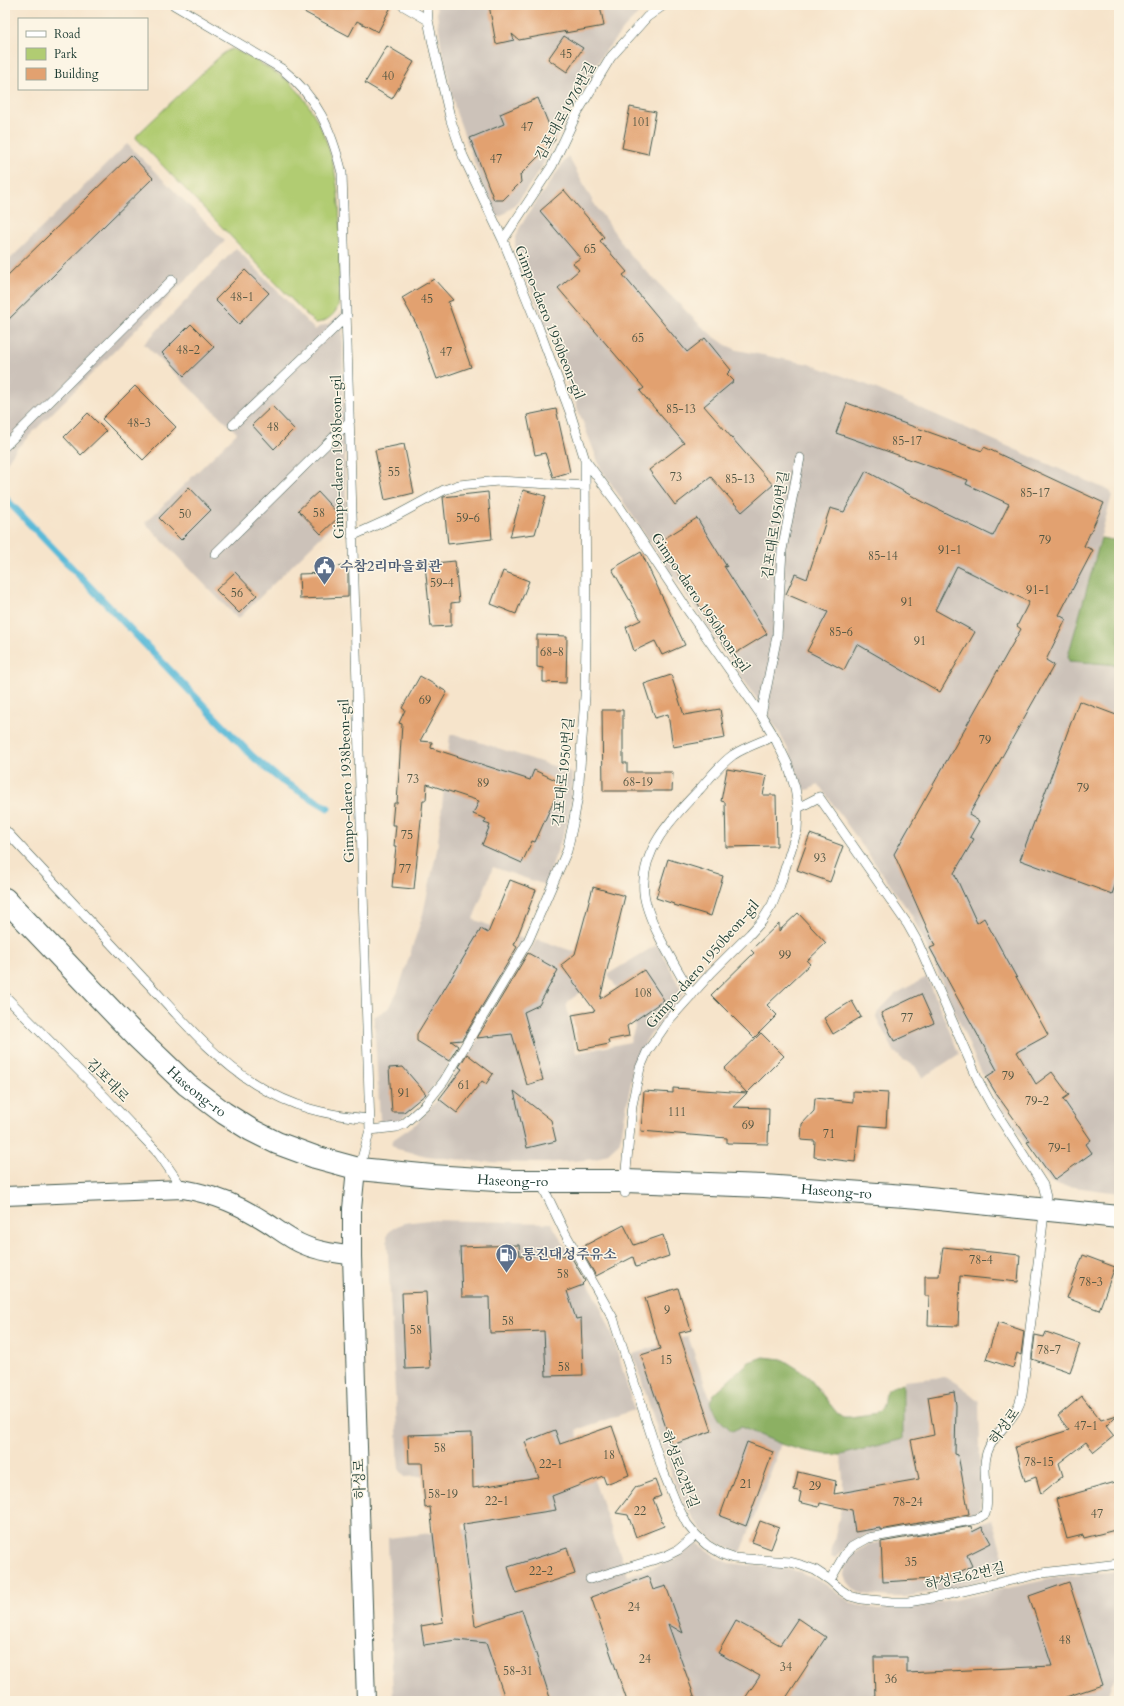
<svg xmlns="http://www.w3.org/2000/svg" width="1124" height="1706" viewBox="0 0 1124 1706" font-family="Cardo,'Noto Serif KR',serif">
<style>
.industrial{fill:#ccc2b9}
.green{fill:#b1cc72;stroke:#688453}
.forest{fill:#8cb064;stroke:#56764c}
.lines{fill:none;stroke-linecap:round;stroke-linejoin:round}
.stream{stroke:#5abad8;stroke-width:7}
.building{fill:#e2a170}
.lane-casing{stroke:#3f564b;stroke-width:10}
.street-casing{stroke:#3f564b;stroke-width:20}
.secondary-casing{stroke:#3f564b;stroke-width:24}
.lane{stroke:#fff;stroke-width:9}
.street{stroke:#fff;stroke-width:18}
.secondary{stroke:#fff;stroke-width:22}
.labels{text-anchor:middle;stroke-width:3;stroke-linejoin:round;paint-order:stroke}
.number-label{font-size:12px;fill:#505643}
.street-label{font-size:14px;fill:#1f3d34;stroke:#fcf5e5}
.service-label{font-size:14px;font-weight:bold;fill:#4e5e75;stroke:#fcf5e5;text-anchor:start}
</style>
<rect width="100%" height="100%" fill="#fcf5e5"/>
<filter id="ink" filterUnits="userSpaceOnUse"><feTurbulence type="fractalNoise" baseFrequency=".025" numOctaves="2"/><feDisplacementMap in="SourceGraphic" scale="8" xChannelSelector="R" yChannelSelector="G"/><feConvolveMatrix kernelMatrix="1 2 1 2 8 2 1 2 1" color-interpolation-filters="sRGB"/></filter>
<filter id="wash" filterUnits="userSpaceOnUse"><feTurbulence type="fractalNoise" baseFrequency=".012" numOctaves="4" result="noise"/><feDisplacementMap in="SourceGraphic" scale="16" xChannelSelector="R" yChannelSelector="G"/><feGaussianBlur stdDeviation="0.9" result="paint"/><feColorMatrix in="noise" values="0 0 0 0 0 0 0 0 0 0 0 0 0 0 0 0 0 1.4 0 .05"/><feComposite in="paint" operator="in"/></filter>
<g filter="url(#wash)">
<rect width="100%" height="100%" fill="#f6e4cb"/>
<path class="industrial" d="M436,5H650L640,12L625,27L603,54L579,95L540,170L518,201L503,215L499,217L496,215L485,191L456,112L441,45Z
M127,144L225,241L17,448L5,465V264Z
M568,156L593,202L631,256L698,323L713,336L726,345L737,350L809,364L865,384L1110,491L1112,495L1068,656L1074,662L1119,665V1193L1052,1184L994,1095L977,1063L927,947L911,914L819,785L807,790L804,789L789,751L777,729L601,469L516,250L515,241L519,229L528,214Z
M236,248L315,330L319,327L330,323L342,312L346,512L238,619L145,523L237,433L144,344Z
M452,734H454L572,772L571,801L567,823L545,885L493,867L473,919L523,939L524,941L445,1070L427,1096L399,1121L387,1124L382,1123L380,1120L374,1017L390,1007L399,988L423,914L437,850L450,736Z
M537,939L590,957L604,975L566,1003L576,1053L630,1042L635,1027L634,1018L631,1011L608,974L658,944L683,994L647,1039L637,1060L633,1072L621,1136L619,1143L607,1154L596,1159L545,1163L480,1162L427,1156L397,1149L392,1145L391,1143L394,1139L417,1123L434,1104L455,1074L474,1047Z
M927,977L959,1054L922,1078L915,1066L902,1059L894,1051L876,1017L878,1012L895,994Z
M428,1220L551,1223L594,1293L612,1333L634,1410L576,1430L628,1576L674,1560L698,1543L716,1557L729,1563L756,1566H774L801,1572L825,1584L851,1603L857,1605L879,1609L925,1606L1059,1577L1119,1571V1667L1105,1701H393L388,1538L467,1529L463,1473L405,1477L399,1469L387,1235L389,1232L397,1226L405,1223Z
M688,1336L715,1413L741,1427L781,1444L741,1553L721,1545L707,1535L694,1520L684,1503L673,1478L633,1354Z
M944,1377L957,1383L979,1401L981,1503L980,1512L955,1519L865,1535L850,1544L835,1558L830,1557L843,1500V1480L841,1455L903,1439L904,1381Z
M992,1519L1008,1572L958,1587L904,1597H890L863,1594L853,1588L847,1581L844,1573L847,1561L852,1555L869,1544L965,1529Z"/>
<path class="green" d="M232,49C244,53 254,60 265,66C272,71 281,75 288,81C300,91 309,105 317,120C347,178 339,238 339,302C338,313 326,323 315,323L301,309L136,138L137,135L219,57L227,51Z"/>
<path class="forest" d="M1101,538L1119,541V665L1069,661L1068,656Z
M763,1357L782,1359L806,1374L837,1413L843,1417H851L877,1413C892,1401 873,1390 903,1384V1439L841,1455L824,1454L801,1450L781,1444L741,1427L732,1431L721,1421L710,1402L714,1394L749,1362Z"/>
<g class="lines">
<path class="stream" d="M5,498L252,756L282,781L328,808"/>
</g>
<g id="blocks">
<path class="building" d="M291,5H392L378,32L357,21L349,36Z
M489,5H600L604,26L565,33L567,31L519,40L512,34L514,40L496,44Z
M564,36L583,48L567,72L548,59Z
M387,46L414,62L392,99L365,83Z
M538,98L555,140L520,175L521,182L503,200H494L470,138L504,124L500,114Z
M630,107L656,112L648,154L622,148Z
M131,155L153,178L5,323V278Z
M564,190L604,237L600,241L627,272L623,275L687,352L705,338L731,370L727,374L734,381L704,406L773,485L742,512L711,477L675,505L649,470L684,443L640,391L644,388L558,288L579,270L573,263L580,258L540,211Z
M245,270L269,293L239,324L215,300Z
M434,279L453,300L448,302L471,367L437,379L419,329L402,298Z
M191,324L214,347L184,376L162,353Z
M135,386L176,427L143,460L102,419Z
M847,403L982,451L984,447L1104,503L1084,546L1093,550L1059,615L1066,619L1046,660L1054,665L969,815L979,821L970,837L974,839L954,873L977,923L984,918L1048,1035L1017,1052L1036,1084L1052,1072L1069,1095L1063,1099L1091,1140L1086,1144L1092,1153L1054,1180L1027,1142L1030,1141L997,1095L986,1077L997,1070L930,948L935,946L894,854L1021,629L1017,626L1029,602L957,566L935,610L975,632L940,692L857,644L844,670L807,651L828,612L786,594L795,574L807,579L830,508L844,512L866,471L927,504L993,536L1009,504L966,484L968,480L836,433Z
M272,406L294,429L274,449L252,425Z
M556,409L570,472L553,477L545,453L535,455L527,415Z
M88,413L106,431L81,455L64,437Z
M404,444L414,493L385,500L375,450Z
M189,487L211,510L181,540L159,518Z
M523,490L546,496L535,534L510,537Z
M318,492L340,516L321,534L298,510Z
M488,492L492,539L448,544L443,497Z
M697,518L727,567L724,566L767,634L731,656L659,542Z
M641,552L685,645L662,655L655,641L634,651L626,627L641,620L612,569Z
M455,561L459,602L451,603V626L431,627L425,564Z
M348,566V597L300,599L299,574L324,573L323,567Z
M503,571L529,581L516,614L491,604Z
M235,572L257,595L239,613L216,590Z
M537,635L567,636L566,683L543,682V668L537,667Z
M671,675L684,715L720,709L725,738L673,747L668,714L655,718L644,684Z
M420,676L447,692L420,741L432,742L431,748L530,780L534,770L562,783L535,842L532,841L522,863L482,845L490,825L484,823L486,819L473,814L479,801L427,784L426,800H423L414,889L392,887L396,846H394L396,825H392L394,803H397L402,724L399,723L405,710L402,708Z
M1079,701L1119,716V875L1112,894L1020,860Z
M602,710H623V763H627V772H673L672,791H603Z
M727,769L767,776L763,795H776L777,846L726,847L725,802L721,801Z
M810,834L843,846L830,882L797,870Z
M668,859L723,876L711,916L674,905V904L656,898Z
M510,880L536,890L514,945L517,947L462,1040L451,1041L458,1046L449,1061L417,1041V1034L481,929L488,933Z
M593,887L625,896L600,999L644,970L664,1000L627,1026L629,1036L608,1040L609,1044L579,1050L572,1015L595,1011L561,965L575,954Z
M798,913L826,943L807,961L810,964L767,1005L777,1015L754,1038L711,995L754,953L751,950L779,923V931Z
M528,953L558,970L539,1005L524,1012L543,1080L527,1085L512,1034L477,1038Z
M921,994L934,1023L894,1041L881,1013Z
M852,1001L861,1017L833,1034L824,1018Z
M761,1033L784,1056L747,1093L724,1069Z
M467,1054L493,1074L486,1084L482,1081L457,1113L439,1099L462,1069L459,1067Z
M403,1067L426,1094L404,1112H392L389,1068Z
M673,1088L747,1093L733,1107L769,1108L768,1144L727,1143V1138L641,1131L644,1091L673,1093Z
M514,1091L551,1120L556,1141L527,1148Z
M853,1091L888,1093L886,1127L859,1125L855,1162L814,1157L815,1141L801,1140L802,1124L814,1111L815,1098L853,1102Z
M624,1225L634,1245L663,1235L669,1256L636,1267L633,1257L596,1276L580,1248Z
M519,1245L520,1256L548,1255L555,1251L563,1256L569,1253L585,1281L582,1284L583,1285L567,1291L576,1319L581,1318L583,1375L546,1376L544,1331L490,1333L489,1297H462L460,1247Z
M943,1247L1020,1255L1018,1282L960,1276L958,1326L928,1325L929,1296H925V1276H939Z
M1083,1255L1115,1267L1099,1310L1067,1298Z
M678,1288L691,1330L679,1333L712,1431L672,1445L641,1355L660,1349L645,1298Z
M426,1292L430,1368L405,1369L402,1293Z
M998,1322L1024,1331L1021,1355L1017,1353L1013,1368L986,1359Z
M1046,1332L1080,1344L1070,1372L1032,1359L1035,1335L1044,1337Z
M954,1392L956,1405L955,1454L958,1455L969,1514L880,1530V1528L855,1532L852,1510L820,1503L819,1507L799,1502L801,1492L794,1490L798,1472L836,1481L834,1494L919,1479L911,1440L934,1435L928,1397Z
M1082,1396L1101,1420L1117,1415L1106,1426L1114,1436L1094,1452L1086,1442L1059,1463L1063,1476L1041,1494L1036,1477L1025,1481L1015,1447L1069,1430L1058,1416Z
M612,1426L629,1475L606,1484L603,1476L552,1496L556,1510L464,1524L463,1525L475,1626L522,1610L551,1701H506L486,1643L456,1640L424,1645L421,1626L443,1622L430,1507L425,1508L422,1463H409L408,1435L472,1433L473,1488L539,1478L525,1442L555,1430L560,1444Z
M747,1442L773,1452L746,1526L720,1516Z
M655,1480L661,1496L653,1499L664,1526L636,1537L628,1515L616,1513L636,1487Z
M1119,1481V1529L1084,1538L1083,1535L1067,1539L1056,1499Z
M760,1521L779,1528L771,1549L752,1542Z
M971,1526L972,1532L982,1527L991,1543L967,1555L972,1566L947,1578L883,1582L881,1542Z
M567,1548L575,1574L516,1593L508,1567Z
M648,1576L653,1590L666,1586L683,1633L668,1624L696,1701H627L591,1597Z
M1069,1582L1102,1685L1054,1701H875L874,1657H907V1673L1052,1666L1029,1596Z
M798,1618L826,1637L784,1701H743L760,1676L718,1653L736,1621L780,1645Z"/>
</g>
</g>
<g filter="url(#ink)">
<use href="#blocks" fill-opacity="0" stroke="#3f564b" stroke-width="1"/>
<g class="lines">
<defs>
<path id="lane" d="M174,5L282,69C318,98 331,129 342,173L370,1130L359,1169
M402,5L428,20
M427,5L428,20L434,49L451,121L463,156L503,240L539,329L570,412L585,460L619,506L689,612L761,715L774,736L788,765L795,788L798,808L797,830L780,885L772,905L762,921L750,934L712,972L669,1020L647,1052L640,1068L632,1105L625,1181V1193
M503,240L552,166L577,113L611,57L647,17L664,5
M233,425L347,316
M5,446L172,280
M352,536L394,517L444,490L459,485L498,481L585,486
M215,554L350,421
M761,715L777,636L782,550L800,458
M798,808L819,797L908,925L917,941L980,1084L992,1106L1043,1185L1046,1197L1022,1395C1017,1420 996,1429 988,1450C980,1469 991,1494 985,1514L977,1519L961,1522L868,1538L852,1547L845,1554L830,1580
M5,830C51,880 97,929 143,978C178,1015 212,1057 255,1084C294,1108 325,1115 370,1119
M692,995C677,968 647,922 644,893C640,850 672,818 699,790C710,778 719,765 733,755C745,747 761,742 774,736
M5,996L104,1096L159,1154L183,1189
M370,1130L397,1127L404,1124L425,1105L444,1081L528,941L567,851L573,824L578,796L585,696L586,639L585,460
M540,1181L565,1233L613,1318L663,1471L676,1503L687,1524L696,1535L707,1545L722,1554L733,1558L790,1562L801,1565L815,1570L830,1580L841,1590L850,1596L861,1599L892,1602H908L932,1598L1042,1573L1119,1564
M590,1579L666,1556L678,1550L696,1535"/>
<path id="street" d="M5,1196L183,1189C216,1195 240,1205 268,1223C280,1231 291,1240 304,1245C319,1252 336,1253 352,1256V1209L355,1179
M352,1256L366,1701"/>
<g id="secondary">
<path id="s1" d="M5,899L136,1036L187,1085L224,1113L251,1130L277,1143L315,1157L359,1169L432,1176L512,1181H625L764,1186L919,1197L1119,1217"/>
</g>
</defs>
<use href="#lane" class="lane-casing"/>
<use href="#street" class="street-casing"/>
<use href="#secondary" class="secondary-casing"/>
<use href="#lane" class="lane"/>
<use href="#street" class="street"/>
<use href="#secondary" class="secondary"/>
</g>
</g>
<defs>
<symbol id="civic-pin" viewBox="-11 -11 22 30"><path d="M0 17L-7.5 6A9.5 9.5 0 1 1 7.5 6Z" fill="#5c6f8a" stroke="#fcf5e5"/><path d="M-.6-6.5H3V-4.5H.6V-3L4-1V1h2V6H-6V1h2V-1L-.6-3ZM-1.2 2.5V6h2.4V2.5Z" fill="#fff"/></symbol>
<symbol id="fuel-pin" viewBox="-11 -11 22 30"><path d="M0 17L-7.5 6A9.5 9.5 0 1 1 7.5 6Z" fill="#5c6f8a" stroke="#fcf5e5"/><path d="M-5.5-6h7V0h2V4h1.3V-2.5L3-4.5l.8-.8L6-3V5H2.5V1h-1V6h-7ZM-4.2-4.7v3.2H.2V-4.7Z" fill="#fff"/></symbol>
</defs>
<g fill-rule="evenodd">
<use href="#civic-pin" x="312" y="554" width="25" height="34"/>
<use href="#fuel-pin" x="494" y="1242" width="25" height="34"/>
</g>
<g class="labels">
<g class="number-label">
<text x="566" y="58">45</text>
<text x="388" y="80">40</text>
<text x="641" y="126">101</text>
<text x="527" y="131">47</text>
<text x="496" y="163">47</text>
<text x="590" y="253">65</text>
<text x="242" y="301">48-1</text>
<text x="427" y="303">45</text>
<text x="638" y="342">65</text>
<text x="188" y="354">48-2</text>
<text x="446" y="356">47</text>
<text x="681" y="413">85-13</text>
<text x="139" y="427">48-3</text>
<text x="273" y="431">48</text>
<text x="907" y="445">85-17</text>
<text x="394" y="476">55</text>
<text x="676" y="481">73</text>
<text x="740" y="483">85-13</text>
<text x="1035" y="497">85-17</text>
<text x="319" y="517">58</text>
<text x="185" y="518">50</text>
<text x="468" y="522">59-6</text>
<text x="1045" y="544">79</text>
<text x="950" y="554">91-1</text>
<text x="883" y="560">85-14</text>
<text x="442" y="587">59-4</text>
<text x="1038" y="594">91-1</text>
<text x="237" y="597">56</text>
<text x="907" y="606">91</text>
<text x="841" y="636">85-6</text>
<text x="920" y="645">91</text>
<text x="552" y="656">68-8</text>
<text x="425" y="704">69</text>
<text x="985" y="744">79</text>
<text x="413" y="783">73</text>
<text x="638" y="786">68-19</text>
<text x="483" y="787">89</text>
<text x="1083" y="792">79</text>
<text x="407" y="839">75</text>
<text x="820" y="862">93</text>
<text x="405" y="873">77</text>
<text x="785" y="959">99</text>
<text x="643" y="997">108</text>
<text x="907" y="1022">77</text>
<text x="1008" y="1080">79</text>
<text x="464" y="1089">61</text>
<text x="404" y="1097">91</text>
<text x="1037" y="1105">79-2</text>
<text x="677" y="1116">111</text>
<text x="748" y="1129">69</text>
<text x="829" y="1138">71</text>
<text x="1060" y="1152">79-1</text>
<text x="981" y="1264">78-4</text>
<text x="563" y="1278">58</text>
<text x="1091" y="1286">78-3</text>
<text x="667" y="1314">9</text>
<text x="508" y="1325">58</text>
<text x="416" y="1334">58</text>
<text x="1049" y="1354">78-7</text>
<text x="666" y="1364">15</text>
<text x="564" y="1371">58</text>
<text x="1086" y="1430">47-1</text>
<text x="440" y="1452">58</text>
<text x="609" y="1459">18</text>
<text x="1039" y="1466">78-15</text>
<text x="551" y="1468">22-1</text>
<text x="746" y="1488">21</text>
<text x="815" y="1490">29</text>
<text x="443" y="1498">58-19</text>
<text x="497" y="1505">22-1</text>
<text x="908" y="1506">78-24</text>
<text x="640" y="1515">22</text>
<text x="1097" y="1518">47</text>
<text x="911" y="1566">35</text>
<text x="541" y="1575">22-2</text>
<text x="634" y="1611">24</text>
<text x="1065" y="1644">48</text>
<text x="645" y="1663">24</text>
<text x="786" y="1671">34</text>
<text x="518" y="1675">58-31</text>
<text x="891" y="1683">36</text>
</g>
<g class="street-label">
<text transform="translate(565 111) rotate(-61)" y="5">김포대로1976번길</text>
<text transform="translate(550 322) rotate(68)" y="5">Gimpo-daero 1950beon-gil</text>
<text transform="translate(337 457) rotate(-91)" y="5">Gimpo-daero 1938beon-gil</text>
<text transform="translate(775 525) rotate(-81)" y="5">김포대로1950번길</text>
<text transform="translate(701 602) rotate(56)" y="5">Gimpo-daero 1950beon-gil</text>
<text transform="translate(563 772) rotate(-84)" y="5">김포대로1950번길</text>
<text transform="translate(346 781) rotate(-92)" y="5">Gimpo-daero 1938beon-gil</text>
<text transform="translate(702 964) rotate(-49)" y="5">Gimpo-daero 1950beon-gil</text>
<text transform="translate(108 1080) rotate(46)" y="5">김포대로</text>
<text dy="5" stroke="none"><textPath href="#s1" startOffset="272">Haseong-ro</textPath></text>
<text dy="5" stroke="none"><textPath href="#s1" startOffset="608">Haseong-ro</textPath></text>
<text dy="5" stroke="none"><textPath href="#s1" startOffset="932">Haseong-ro</textPath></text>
<text transform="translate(1004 1426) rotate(-54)" y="5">하성로</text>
<text transform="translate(680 1469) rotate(69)" y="5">하성로62번길</text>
<text transform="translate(359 1479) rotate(-92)" y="5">하성로</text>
<text transform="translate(965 1576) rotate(-13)" y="5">하성로62번길</text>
</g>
<g class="service-label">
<text x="340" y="571">수참2리마을회관</text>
<text x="522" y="1259">통진대성주유소</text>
</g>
</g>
<rect width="1124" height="1706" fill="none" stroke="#fcf5e5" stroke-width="20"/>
<rect x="18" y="18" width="130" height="72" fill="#fcf5e5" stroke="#a4ab9e"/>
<rect x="26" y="31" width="20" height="6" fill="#ffffff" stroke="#a4ab9e"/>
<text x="54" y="38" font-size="12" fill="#1f3d34">Road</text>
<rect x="26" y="48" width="20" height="12" fill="#b1cc72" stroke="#a4ab9e"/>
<text x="54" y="58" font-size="12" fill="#1f3d34">Park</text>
<rect x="26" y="68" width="20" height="12" fill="#e2a170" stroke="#a4ab9e"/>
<text x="54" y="78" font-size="12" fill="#1f3d34">Building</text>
</svg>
